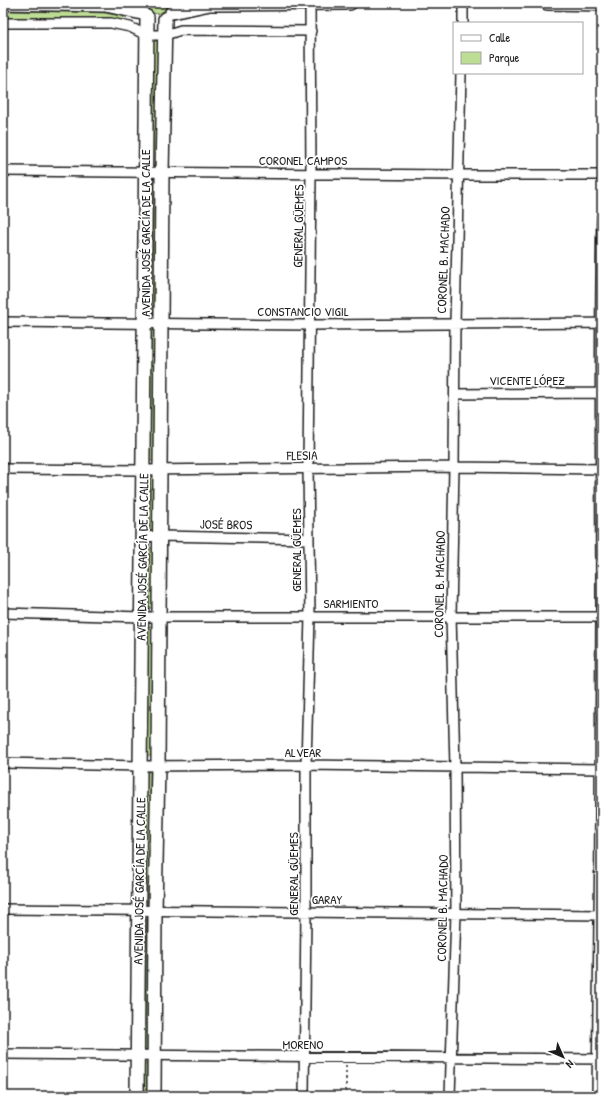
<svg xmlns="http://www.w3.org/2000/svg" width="605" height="1099" viewBox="0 0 605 1099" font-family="'Patrick Hand',sans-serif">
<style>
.green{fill:#bddc94;stroke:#6c7c58}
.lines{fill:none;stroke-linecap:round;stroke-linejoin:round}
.street-casing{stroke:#1c1c1c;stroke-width:12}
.secondary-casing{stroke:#1c1c1c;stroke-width:16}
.path{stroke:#1c1c1c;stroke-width:1.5;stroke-dasharray:3 3;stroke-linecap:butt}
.street{stroke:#fff;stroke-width:9}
.secondary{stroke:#fff;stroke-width:13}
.labels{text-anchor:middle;stroke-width:3.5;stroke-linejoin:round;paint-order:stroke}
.street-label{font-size:13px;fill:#1c1c1c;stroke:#fff}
</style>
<rect width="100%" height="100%" fill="#fff"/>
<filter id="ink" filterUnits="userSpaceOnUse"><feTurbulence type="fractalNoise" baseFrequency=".025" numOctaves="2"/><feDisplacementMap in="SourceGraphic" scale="8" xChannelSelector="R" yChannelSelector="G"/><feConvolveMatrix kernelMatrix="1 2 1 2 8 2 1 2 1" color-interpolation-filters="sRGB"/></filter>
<g filter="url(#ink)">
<path class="green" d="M146,3H168C165,17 148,17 146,3Z
M3,11L77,12L104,13L121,16L126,21L103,19L3,18Z
M151,41H159L158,165H150Z
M149,183H157V313H149Z
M155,330V461H147V331Z
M146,474H154V534H147Z
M145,548H153V608H145Z
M145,626H153V756H145Z
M150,771L151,902H143V772Z
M143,920H151V1050H143Z
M141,1064H149V1096H141Z"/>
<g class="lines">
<defs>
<path id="street" d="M3,23H111L130,27L146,35H165L181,30L311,31
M463,23V3
M3,171L458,175H602
M3,322L310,325L602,323
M455,394L600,393
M3,469L143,470L454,467L602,469
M143,537L160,536L309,539
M3,613L142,617H602
M3,763L140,766L306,765L602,769
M3,909L602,915
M3,1054L602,1059
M304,1096L306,912V765L310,616L308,468L311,173L310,3
M450,1096L456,913L455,767L451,616L454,467L455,323L461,73
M597,1096C599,935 601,775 601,614C601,481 599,349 602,216"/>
<path id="secondary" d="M3,3L106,5L142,13
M547,3L602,4
M172,12L210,4L350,3
M137,1096L147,17
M154,1096L155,911L158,766L162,173L165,19"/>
</defs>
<use href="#street" class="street-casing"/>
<use href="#secondary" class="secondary-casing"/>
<path class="path" d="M346,1065V1096"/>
<use href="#street" class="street"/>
<use href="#secondary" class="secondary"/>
</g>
</g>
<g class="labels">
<g class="street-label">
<text x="303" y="165">CORONEL CAMPOS</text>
<text transform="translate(298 226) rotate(-89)" y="5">GENERAL GÜEMES</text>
<text transform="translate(145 233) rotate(-90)" y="5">AVENIDA JOSÉ GARCÍA DE LA CALLE</text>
<text transform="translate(443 260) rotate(-88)" y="5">CORONEL B. MACHADO</text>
<text x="303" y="316">CONSTANCIO VIGIL</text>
<text x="527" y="385">VICENTE LÓPEZ</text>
<text transform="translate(302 455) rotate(-1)" y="5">FLESIA</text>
<text transform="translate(226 524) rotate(1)" y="5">JOSÉ BROS</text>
<text transform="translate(296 550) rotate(-90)" y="5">GENERAL GÜEMES</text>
<text transform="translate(142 557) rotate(-89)" y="5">AVENIDA JOSÉ GARCÍA DE LA CALLE</text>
<text transform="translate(439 584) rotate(-89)" y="5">CORONEL B. MACHADO</text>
<text x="351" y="608">SARMIENTO</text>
<text x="303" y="757">ALVEAR</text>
<text transform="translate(293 874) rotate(-90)" y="5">GENERAL GÜEMES</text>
<text transform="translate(139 881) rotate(-89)" y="5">AVENIDA JOSÉ GARCÍA DE LA CALLE</text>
<text x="327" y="904">GARAY</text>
<text transform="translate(442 908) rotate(-89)" y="5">CORONEL B. MACHADO</text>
<text x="303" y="1049">MORENO</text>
</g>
</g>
<rect width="605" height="1099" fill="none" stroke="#fff" stroke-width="16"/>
<rect x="8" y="8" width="589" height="1083" fill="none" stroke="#1c1c1c" stroke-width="1.5" filter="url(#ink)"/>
<rect x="453" y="22" width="130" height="52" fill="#ffffff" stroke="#a4a4a4"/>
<rect x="461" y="35" width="20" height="6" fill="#ffffff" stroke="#a4a4a4"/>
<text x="489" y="42" font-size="12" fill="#1c1c1c">Calle</text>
<rect x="461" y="52" width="20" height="12" fill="#bddc94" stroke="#a4a4a4"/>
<text x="489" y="62" font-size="12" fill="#1c1c1c">Parque</text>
<g transform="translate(563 1057) rotate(135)" stroke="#ffffff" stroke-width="3" paint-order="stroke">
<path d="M0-3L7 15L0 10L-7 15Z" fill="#1c1c1c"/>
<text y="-6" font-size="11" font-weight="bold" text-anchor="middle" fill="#1c1c1c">N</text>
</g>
</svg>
